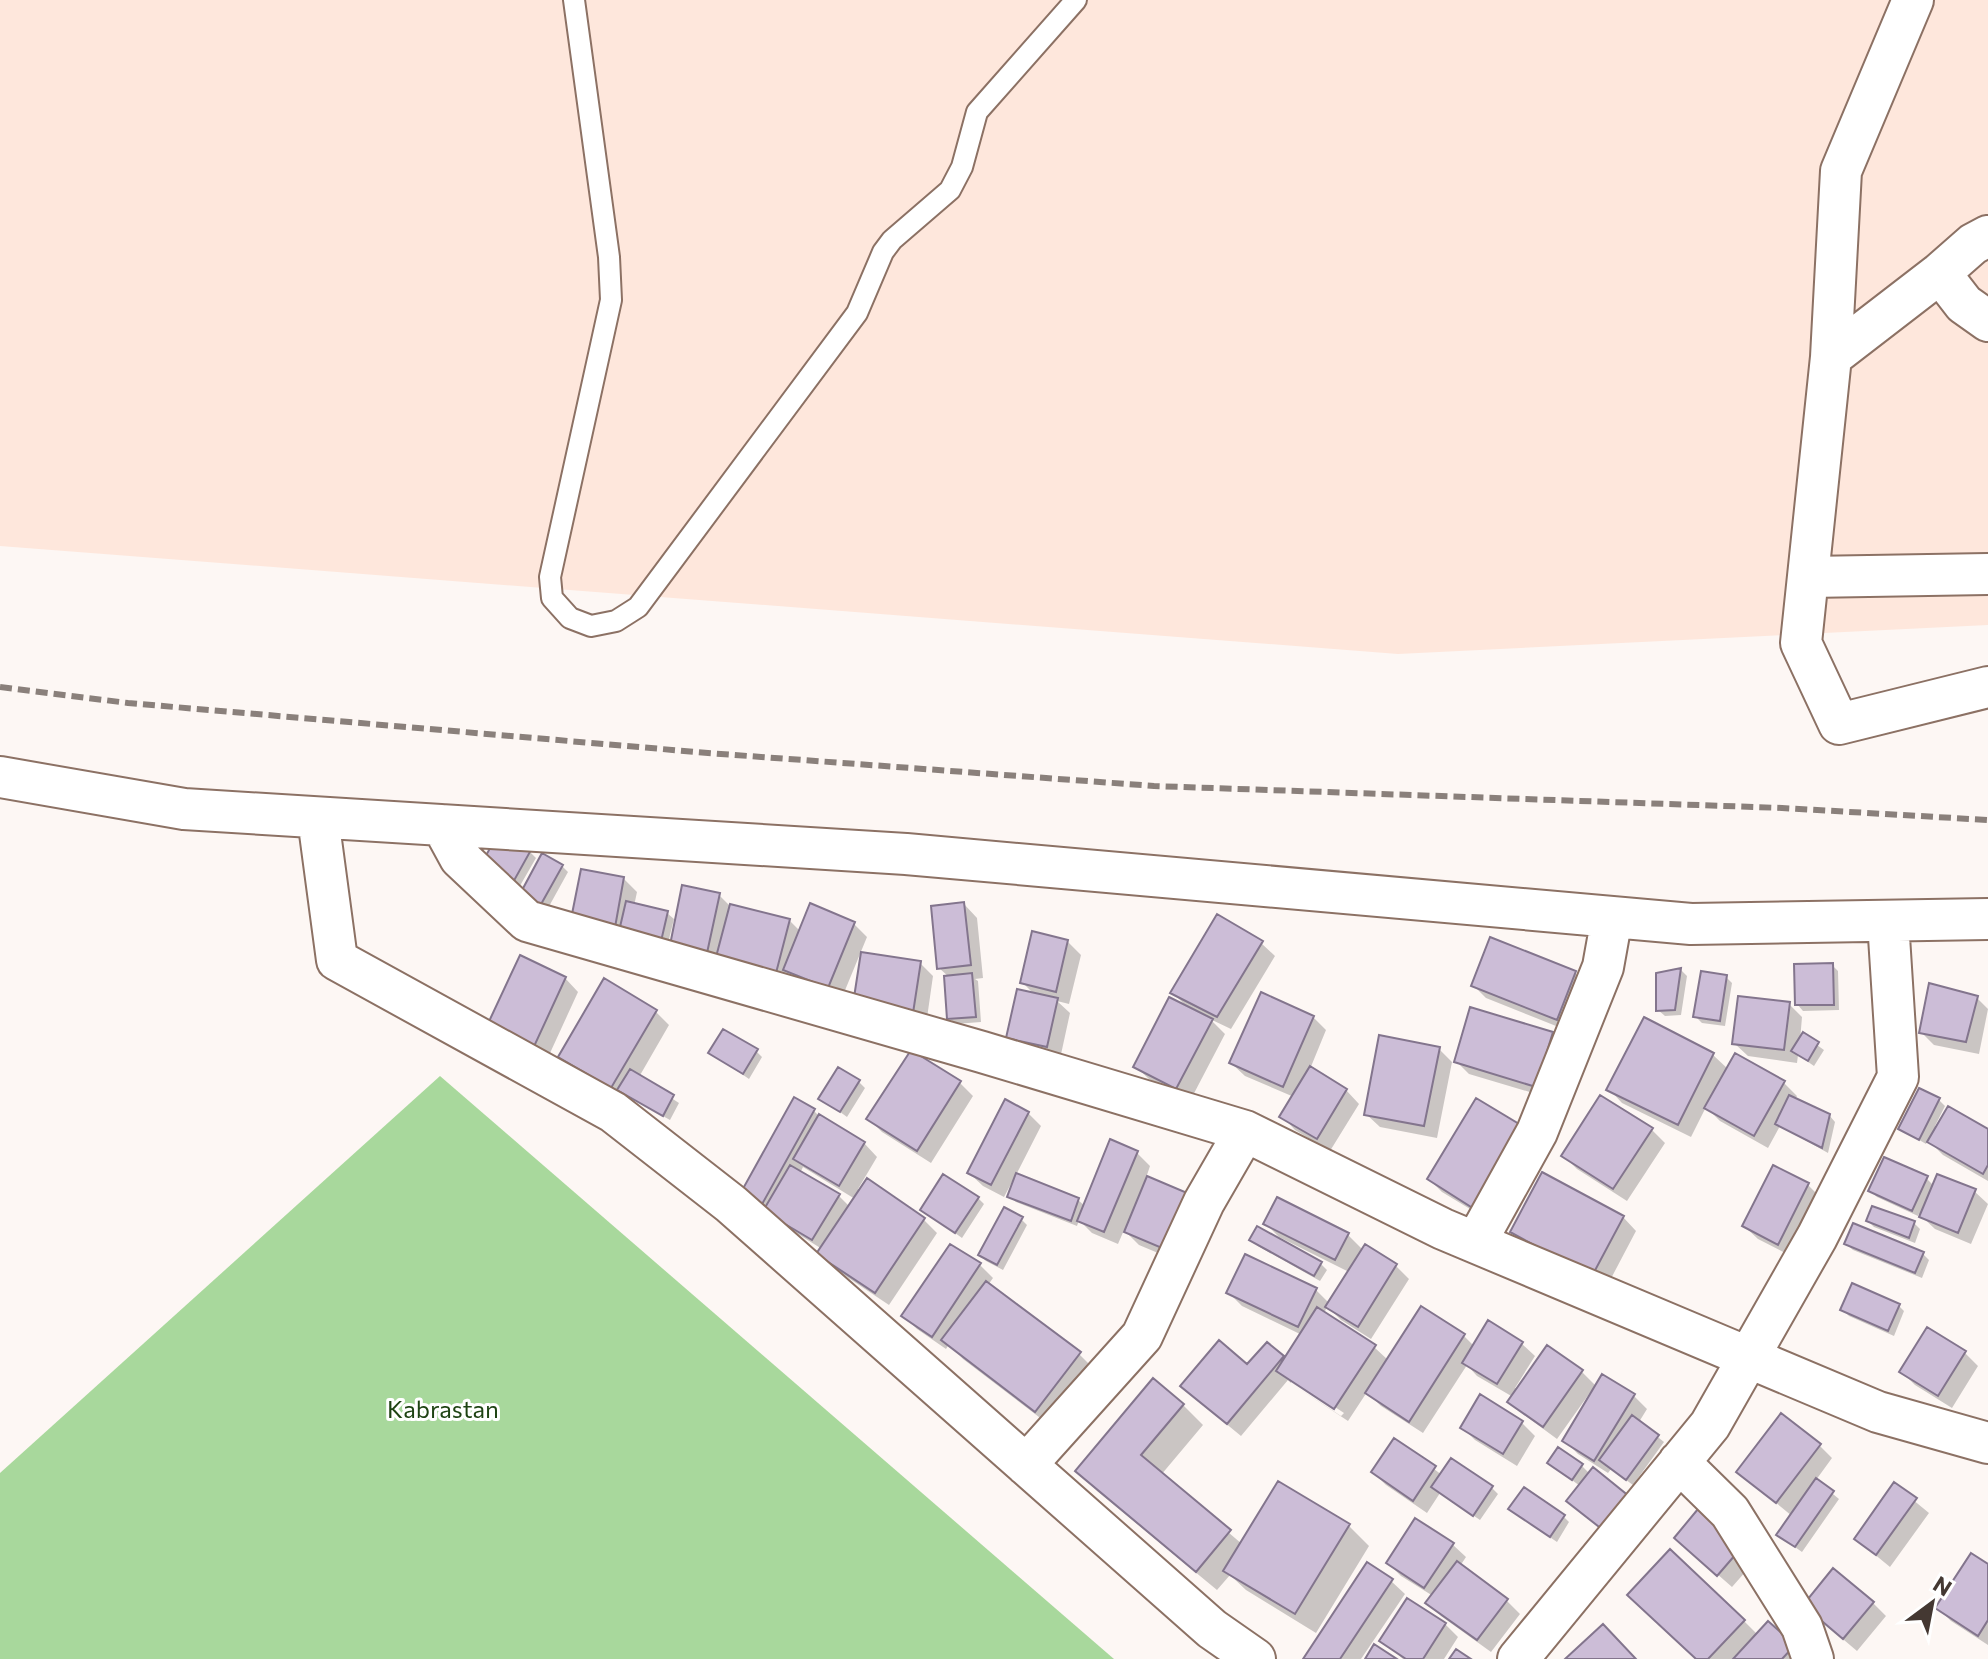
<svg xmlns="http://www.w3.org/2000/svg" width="1988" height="1659" viewBox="0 0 1988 1659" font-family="Commissioner,sans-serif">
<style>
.built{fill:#fee7dc}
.green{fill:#a8d89c}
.shadow{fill:#0003;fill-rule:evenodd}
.building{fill:#ccbdd7;stroke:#83758d;stroke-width:2}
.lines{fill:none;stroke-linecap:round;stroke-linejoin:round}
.lane-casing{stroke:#8c7164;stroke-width:24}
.street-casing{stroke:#8c7164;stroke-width:44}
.lane{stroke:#fff;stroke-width:20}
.street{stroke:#fff;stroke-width:40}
.rail{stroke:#8a807b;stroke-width:6;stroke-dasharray:12 6;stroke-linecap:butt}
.labels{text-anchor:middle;stroke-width:6;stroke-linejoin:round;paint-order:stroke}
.park-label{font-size:24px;fill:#1e4313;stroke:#fff}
</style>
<rect width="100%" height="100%" fill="#fdf7f4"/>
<path class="built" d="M0,0H1988V625L1398,654L0,546Z"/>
<path class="green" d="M440,1076L1114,1659H0V1473Z"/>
<path class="shadow" d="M530,852L536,858L517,891L488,874Z
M562,866L568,872L547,910L528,900Z
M624,879L637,892L634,906L667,913L674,919L665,955L585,937Z
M719,895L729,905L789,920L801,932L854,924L867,937L841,1000L799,983L792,976L789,985L686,958Z
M964,904L977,918L983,978L975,979L978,981L981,1022L955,1024L949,1018V977L939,968Z
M1067,941L1081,955L1069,1004L1057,1001L1070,1013L1060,1059L1021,1051L1008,1037L1035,995L1022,982Z
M1261,943L1275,956L1231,1029L1210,1019L1225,1034L1190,1101L1149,1079L1135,1066L1188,1008L1172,992Z
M862,954L920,963L933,976L926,1025Z
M1832,965L1838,971L1839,1010L1803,1011L1797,1004Z
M1681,970L1687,976L1681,1015L1665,1016L1658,1010Z
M1575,973L1588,986L1571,1032L1486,998L1473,985Z
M1726,977L1732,983L1725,1026L1702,1023L1695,1016Z
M565,978L578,992L545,1064L501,1043Z
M1977,998L1988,1009L1979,1054L1934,1045L1921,1032Z
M1789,1004L1802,1017L1800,1041L1803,1035L1824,1050L1814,1066L1798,1055L1797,1063L1748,1056L1734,1043Z
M656,1012L669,1025L639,1077L679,1103L670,1120L627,1096L625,1100L574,1070L561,1056Z
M1313,1017L1326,1030L1310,1069L1346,1090L1359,1104L1330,1151L1295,1130L1282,1116L1294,1097L1245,1076L1231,1063Z
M1644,1020L1713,1055L1728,1069L1784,1083L1797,1096L1795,1100L1829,1115L1835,1122L1828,1153L1780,1126L1768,1148L1720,1121L1706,1107L1691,1137L1622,1103L1609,1089Z
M1552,1034L1565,1047L1550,1098L1469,1074L1456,1061Z
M1439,1049L1452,1062L1437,1138L1380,1127L1366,1114Z
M756,1051L762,1057L749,1079L711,1053Z
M911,1052L960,1083L973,1096L931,1163L882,1132L869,1119Z
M859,1082L865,1088L847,1117L821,1098Z
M1939,1100L1945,1106L1935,1126L1988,1131V1181L1943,1155L1928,1140L1926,1144L1901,1129Z
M814,1111L822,1119L864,1143L877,1157L858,1189L861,1191L867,1181L924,1220L937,1233L889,1305L832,1267L818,1254L822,1249L755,1207ZM803,1167L855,1199L850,1207L838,1195L800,1173Z
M1028,1113L1041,1126L1016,1175L1078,1200L1085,1206L1137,1153L1150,1166L1146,1178L1198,1199L1189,1266L1139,1245L1124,1230L1118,1244L1092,1233L1079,1220L1077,1226L1016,1202L1010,1196L1015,1184L1012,1182L1004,1197L983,1186L969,1173Z
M1652,1130L1665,1143L1627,1201L1577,1169L1564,1156Z
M1528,1132L1493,1223L1442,1192L1429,1179Z
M1774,1168L1808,1185L1821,1198L1791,1256L1758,1239L1744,1226Z
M1926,1178L1934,1186L1974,1191L1988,1204L1971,1244L1935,1229L1919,1214L1918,1216L1877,1197L1870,1191Z
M978,1198L984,1204L962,1238L923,1210Z
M1623,1217L1636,1231L1606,1288L1526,1245L1513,1231Z
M1021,1219L1027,1225L1003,1270L986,1261L980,1255Z
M1868,1221L1914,1223L1920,1229L1915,1243L1874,1227Z
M1265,1223L1347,1234L1363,1250L1396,1266L1409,1279L1371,1339L1341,1320L1327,1306L1324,1314L1374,1347L1388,1360L1422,1308L1464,1336L1474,1346L1521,1343L1535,1356L1515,1388L1518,1390L1582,1372L1597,1387L1603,1377L1634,1396L1647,1409L1639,1422L1664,1442L1633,1485L1611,1469L1608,1473L1578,1454L1565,1441L1596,1389L1594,1387L1557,1439L1523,1414L1510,1401L1513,1397L1477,1376L1467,1365L1423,1433L1381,1406L1367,1392L1348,1421L1292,1384L1341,1416L1344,1413L1291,1378V1383L1288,1380L1241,1436L1196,1399L1247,1367L1267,1345L1285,1361L1302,1335L1242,1306L1228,1292L1316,1290L1330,1304L1349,1272L1279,1237Z
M1251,1240L1321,1264L1327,1270L1320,1281L1258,1246Z
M1846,1244L1923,1254L1929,1260L1922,1278L1853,1250Z
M980,1265L993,1278L988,1285L1079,1354L1099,1374L1056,1430L963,1359L949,1344L946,1349L917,1329L904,1316Z
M1898,1305L1904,1311L1894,1336L1849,1316L1843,1310Z
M1928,1330L1965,1353L1978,1366L1952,1408L1915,1385L1902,1372Z
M1481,1397L1522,1423L1535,1436L1517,1466L1475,1440L1462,1427Z
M1183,1405L1203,1425L1161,1475L1242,1544L1279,1483L1349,1526L1369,1546L1316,1633L1246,1590L1230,1575L1217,1590L1097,1491L1078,1471Z
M1395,1440L1442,1475L1492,1488L1498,1494L1480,1520L1440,1493L1427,1513L1386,1485L1373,1472Z
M1819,1445L1832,1458L1816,1480L1839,1499L1802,1552L1785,1540L1792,1516L1739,1472Z
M1549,1463L1581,1465L1590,1474L1617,1542L1568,1501L1580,1486Z
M1895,1485L1929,1513L1890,1567L1856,1539Z
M1517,1515L1563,1516L1569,1522L1557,1542Z
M1676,1538L1754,1562L1732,1587Z
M1452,1544L1466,1557L1460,1566L1507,1601L1520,1614L1491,1652L1441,1616L1428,1602L1433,1596L1401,1576L1388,1563Z
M1988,1567V1645L1951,1621L1938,1608Z
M1391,1581L1405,1594L1361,1659H1305Z
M1873,1603L1886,1616L1857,1651L1818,1618Z
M1744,1621L1758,1635L1806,1659H1698Z
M1445,1624L1458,1637L1444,1659H1403L1382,1641Z"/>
<path class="building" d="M499,832L531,850L511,886L479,868Z
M542,853L563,865L540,906L520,894Z
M581,869L624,877L614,933L570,924Z
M682,885L720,893L707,953L670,945Z
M626,901L668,911L659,950L617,940Z
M964,902L971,965L937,969L931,906Z
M810,903L855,922L828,988L783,970Z
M730,904L790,919L776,973L716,957Z
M1217,914L1263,941L1217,1017L1170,993Z
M1032,931L1068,940L1056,992L1020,983Z
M1490,937L1576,971L1557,1020L1471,986Z
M861,952L921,961L913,1013L853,1004Z
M520,955L566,977L531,1053L485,1030Z
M1833,963L1834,1005H1795L1794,964Z
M1681,968L1675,1010L1656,1011V973Z
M1701,971L1727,975L1720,1021L1693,1017Z
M972,973L976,1017L947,1019L944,976Z
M604,978L657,1010L611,1088L558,1057Z
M1929,983L1978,996L1966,1042L1919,1033Z
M1017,989L1058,998L1047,1047L1006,1038Z
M1261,992L1314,1016L1283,1087L1229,1063Z
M1738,996L1790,1002L1784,1050L1732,1044Z
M1169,997L1213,1019L1176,1089L1133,1067Z
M1470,1007L1553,1032L1536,1087L1454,1062Z
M1644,1017L1714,1053L1678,1125L1606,1090Z
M723,1029L758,1049L743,1074L708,1053Z
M1803,1032L1819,1042L1808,1061L1791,1051Z
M1379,1035L1440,1047L1424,1126L1364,1115Z
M911,1050L961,1081L917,1151L866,1119Z
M1735,1053L1785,1081L1754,1136L1704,1108Z
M1310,1066L1347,1089L1317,1139L1279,1117Z
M838,1067L860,1080L840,1112L818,1099Z
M630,1069L674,1095L663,1116L617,1090Z
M1919,1088L1940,1098L1919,1140L1898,1129Z
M1600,1095L1653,1128L1613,1189L1561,1156Z
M1789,1095L1830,1114L1822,1148L1775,1124Z
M794,1097L815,1109L761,1206L740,1194Z
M1476,1098L1529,1130L1479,1212L1427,1179Z
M1005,1099L1029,1112L991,1185L967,1173Z
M1948,1106L1988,1129V1165L1983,1174L1927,1142Z
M819,1114L865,1142L839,1186L793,1159Z
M1110,1139L1138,1151L1104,1232L1077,1221Z
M1884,1157L1928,1176L1912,1211L1868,1191Z
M790,1165L840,1194L812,1240L763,1211Z
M1773,1165L1809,1183L1778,1245L1742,1226Z
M1542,1172L1624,1216L1592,1276L1510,1232Z
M1016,1173L1079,1198L1071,1221L1007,1197Z
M943,1174L979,1197L955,1233L920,1210Z
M1937,1174L1976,1189L1958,1233L1919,1217Z
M1147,1176L1199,1198L1176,1254L1124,1232Z
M867,1178L925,1218L875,1293L816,1254Z
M1277,1197L1349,1233L1335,1260L1263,1224Z
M1872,1206L1915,1221L1909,1238L1866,1221Z
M1004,1207L1023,1217L997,1265L978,1255Z
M1853,1223L1924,1252L1915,1273L1844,1244Z
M1257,1226L1322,1262L1314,1276L1249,1240Z
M950,1244L981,1263L932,1337L901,1316Z
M1365,1244L1397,1264L1358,1327L1325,1307Z
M1245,1254L1317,1288L1298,1327L1226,1293Z
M986,1281L1081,1352L1035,1412L941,1340Z
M1852,1283L1900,1304L1888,1331L1840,1310Z
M1421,1306L1465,1334L1409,1422L1365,1393Z
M1317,1307L1376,1345L1334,1409L1276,1371Z
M1488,1320L1523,1342L1497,1384L1462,1363Z
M1927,1327L1966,1351L1938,1396L1899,1372Z
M1219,1340L1247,1364L1267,1342L1284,1356L1227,1424L1180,1386Z
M1547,1345L1583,1370L1543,1427L1507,1402Z
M1602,1374L1635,1394L1594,1461L1562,1441Z
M1153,1378L1184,1404L1141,1455L1231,1530L1196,1572L1075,1471Z
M1480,1394L1523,1421L1503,1454L1460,1428Z
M1781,1413L1821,1444L1776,1503L1736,1472Z
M1632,1415L1659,1435L1626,1480L1599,1460Z
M1394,1438L1436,1466L1413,1501L1371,1472Z
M1558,1447L1583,1464L1572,1480L1547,1463Z
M1451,1458L1493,1486L1473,1516L1431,1487Z
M1593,1467L1630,1497L1603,1530L1566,1501Z
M1816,1478L1834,1491L1795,1547L1776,1535Z
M1278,1481L1350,1524L1295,1614L1223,1571Z
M1894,1482L1917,1498L1876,1555L1854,1539Z
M1524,1487L1565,1515L1550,1537L1508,1509Z
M1698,1509L1742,1547L1717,1576L1674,1538Z
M1415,1518L1454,1543L1424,1588L1386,1563Z
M1670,1549L1745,1620L1708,1659H1696L1627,1595Z
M1971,1553L1988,1564V1620L1978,1636L1935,1608Z
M1457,1561L1508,1599L1477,1640L1425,1603Z
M1367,1562L1393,1579L1340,1659H1303Z
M1833,1568L1874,1602L1843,1639L1803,1605Z
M1407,1598L1446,1623L1423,1659H1406L1379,1641Z
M1768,1621L1795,1645L1782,1659H1733Z
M1603,1624L1636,1659H1565Z
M1374,1644L1397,1659H1365Z
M1456,1649L1471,1659H1449Z"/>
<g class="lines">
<defs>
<path id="lane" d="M574,0L609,257L611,300L550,577L552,598L570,618L591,626L616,621L638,607L857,313L883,252L892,240L950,190L962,167L977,112L1076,0"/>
<path id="street" d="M1913,0L1841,171L1831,357L1801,643L1839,724L1988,687
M1940,273L1964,304L1988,321
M1831,357L1940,273L1973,244L1988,236
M1809,577L1988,574
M0,777L184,809L906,854L1691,924L1988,919
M318,818L337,960L613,1112L731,1204L1212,1629L1255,1659
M442,825L460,858L527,921L982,1052L1245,1131L1443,1229L1878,1412L1988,1443
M1476,1242L1537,1132L1603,967L1612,917
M1679,1462L1730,1512L1802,1627L1813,1659
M1026,1465L1142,1336L1204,1202L1245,1131
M1518,1659L1710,1425L1817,1237L1898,1077L1888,921"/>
</defs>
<use href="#lane" class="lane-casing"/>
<use href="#street" class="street-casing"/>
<use href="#lane" class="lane"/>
<use href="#street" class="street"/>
<path class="rail" d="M0,687L128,703L708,753L1154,786L1782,808L1988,820"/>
</g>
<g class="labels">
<g class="park-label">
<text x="443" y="1418">Kabrastan</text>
</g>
</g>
<g transform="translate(1932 1603) rotate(32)" stroke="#ffffff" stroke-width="6" paint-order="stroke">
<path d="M0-6L14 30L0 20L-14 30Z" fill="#443832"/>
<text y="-12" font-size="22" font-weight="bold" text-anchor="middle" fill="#443832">N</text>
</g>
</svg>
